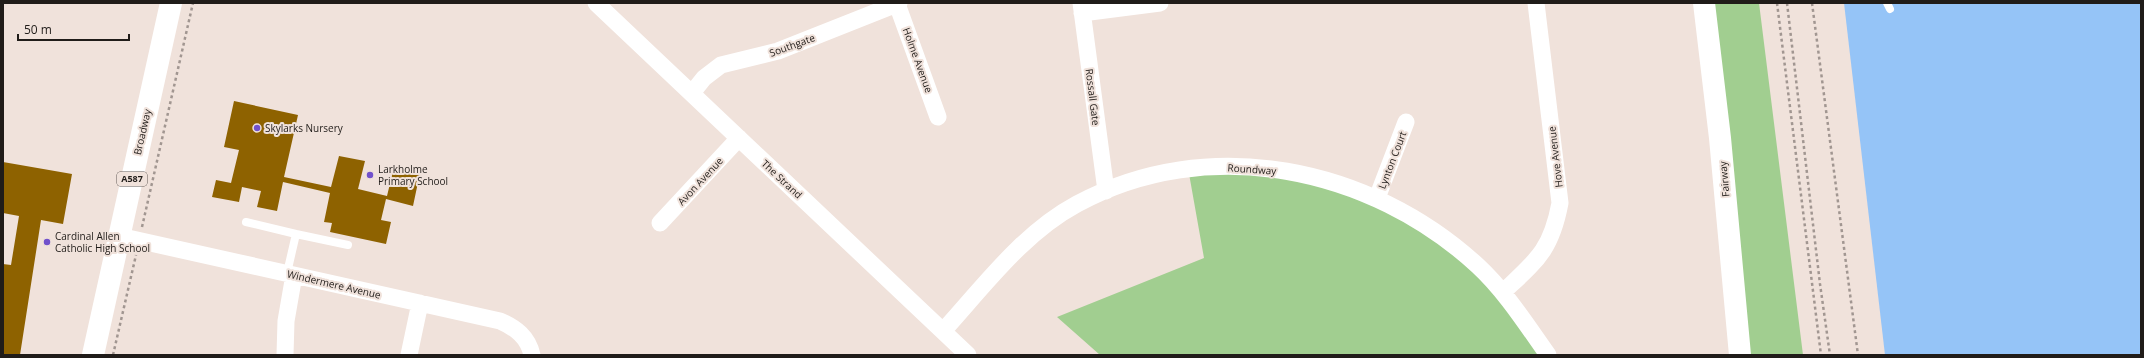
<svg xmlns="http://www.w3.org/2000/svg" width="2144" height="358" viewBox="0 0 2144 358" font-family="'Open Sans',sans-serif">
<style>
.green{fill:#a1ce90}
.water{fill:#95c4f7}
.building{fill:#8e6200}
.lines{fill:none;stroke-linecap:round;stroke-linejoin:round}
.path{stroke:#a19691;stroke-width:2.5;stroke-dasharray:3 3;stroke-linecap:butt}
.lane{stroke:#fff;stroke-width:8}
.street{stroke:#fff;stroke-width:17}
.secondary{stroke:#fff;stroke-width:22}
.primary{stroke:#fff;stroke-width:22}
.poi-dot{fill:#7151cb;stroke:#f0e2db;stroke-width:1.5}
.labels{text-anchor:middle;stroke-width:4;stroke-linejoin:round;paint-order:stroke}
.shield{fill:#f0e2db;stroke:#5e5753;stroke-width:1}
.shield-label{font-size:9px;font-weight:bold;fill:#201c19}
.street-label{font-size:10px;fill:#201c19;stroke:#f0e2db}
.poi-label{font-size:10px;fill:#201c19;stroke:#f0e2db;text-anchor:start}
</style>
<rect width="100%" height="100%" fill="#f0e2db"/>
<path class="green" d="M1704,3H1759L1803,355H1740Z
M1188,168L1318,178L1449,242L1548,355H1100L1057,317L1204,258Z"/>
<path class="water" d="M1844,3H2141V355H1885Z"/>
<path class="building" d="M234,101L298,115L284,177L331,187L339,156L365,161L358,189L387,196L394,167L420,173L413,206L386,199L381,220L391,222L386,244L330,232L332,223L324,222L330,193L283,182L277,211L257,207L261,191L242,187L239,202L212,197L216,180L231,183L239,150L224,147Z
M3,162L72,174L63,224L41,220L20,355H3V264L11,265L19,216L3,213Z"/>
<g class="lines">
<path class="path" d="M1777,3L1821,355
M1787,3L1820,284L1830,355
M1812,3L1858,355
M142,227L193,3
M113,355L136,255"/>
<path class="lane" d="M1887,3L1890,9
M246,222L296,234
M287,273L296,234L348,245"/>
<path class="street" d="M596,3L968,355
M1081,3L1106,191
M897,4L938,117
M1082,13L1160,3
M692,93L704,78L721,65L778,51L899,3
M1377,198L1406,122
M660,223L739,138
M119,236L500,321C516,328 528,337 532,355
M1503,292C1536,261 1551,251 1560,203L1536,3
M944,330C984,286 1023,233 1077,204C1208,133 1371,167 1478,266C1505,291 1526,324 1548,355
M285,355L286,321L294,275
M409,355L420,303"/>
<path class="secondary" d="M1704,3L1720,138L1740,355"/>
<path class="primary" d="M93,355L171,3"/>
</g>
<g class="poi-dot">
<circle cx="257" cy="128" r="4"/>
<circle cx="370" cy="175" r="4"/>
<circle cx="47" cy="242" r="4"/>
</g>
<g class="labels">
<rect class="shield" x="117" y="172" width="30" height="14" rx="3"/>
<g class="shield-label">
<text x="132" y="182">A587</text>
</g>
<g class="street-label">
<text transform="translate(792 45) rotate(-20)" y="4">Southgate</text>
<text transform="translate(918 60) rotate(70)" y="4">Holme Avenue</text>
<text transform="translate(1093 97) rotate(83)" y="4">Rossall Gate</text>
<text transform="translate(142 132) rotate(-77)" y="4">Broadway</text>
<text transform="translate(1555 157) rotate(-97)" y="4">Hove Avenue</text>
<text transform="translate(1392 160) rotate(-69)" y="4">Lynton Court</text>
<text transform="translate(1252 169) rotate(4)" y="4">Roundway</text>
<text transform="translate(782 179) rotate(43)" y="4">The Strand</text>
<text transform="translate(1724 179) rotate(-95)" y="4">Fairway</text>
<text transform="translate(700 181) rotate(-47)" y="4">Avon Avenue</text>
<text transform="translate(334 284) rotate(13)" y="4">Windermere Avenue</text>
</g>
<g class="poi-label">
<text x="265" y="132">Skylarks Nursery</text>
<text x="378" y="173">Larkholme<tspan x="378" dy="12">Primary School</tspan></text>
<text x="55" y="240">Cardinal Allen<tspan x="55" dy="12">Catholic High School</tspan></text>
</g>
</g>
<rect width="2144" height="358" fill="none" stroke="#201c19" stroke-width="8"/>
<path d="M18 34v6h111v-6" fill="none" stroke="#201c19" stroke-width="2"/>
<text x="24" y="34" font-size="12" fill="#201c19" stroke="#f0e2db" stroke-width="3" paint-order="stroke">50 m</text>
</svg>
